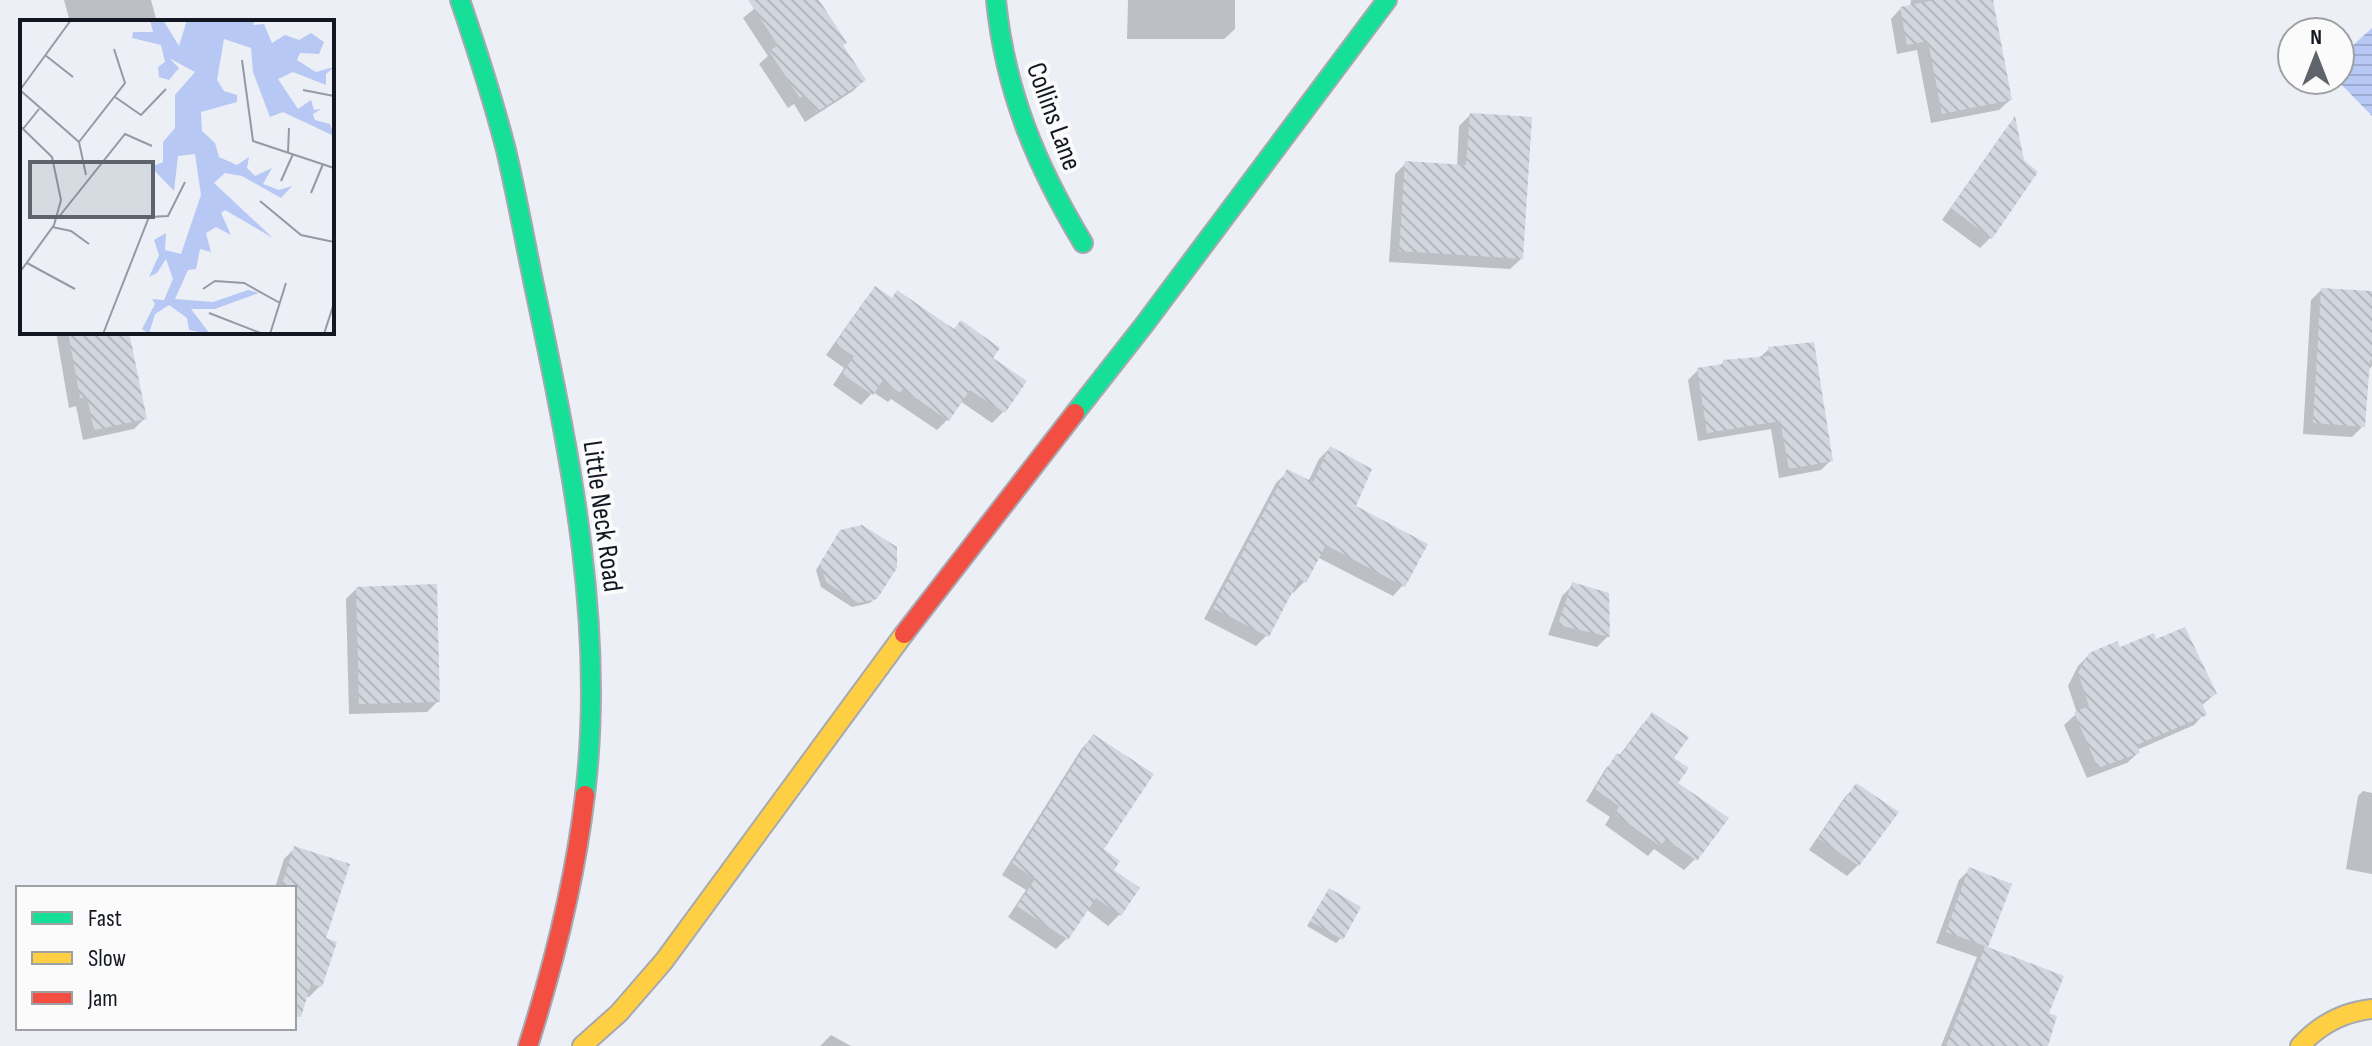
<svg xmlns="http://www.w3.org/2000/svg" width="2372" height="1046" viewBox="0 0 2372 1046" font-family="'Sofia Sans Condensed',sans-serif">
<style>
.water{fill:url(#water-rules)}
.shadow{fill:#0003}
.building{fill:url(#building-back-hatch)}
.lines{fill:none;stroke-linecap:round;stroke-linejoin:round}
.fast-casing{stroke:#a6a9b1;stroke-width:22}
.slow-casing{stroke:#a6a9b1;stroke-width:22}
.jam-casing{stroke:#a6a9b1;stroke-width:22}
.fast{stroke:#16e098;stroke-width:18}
.slow{stroke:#ffcf43;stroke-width:18}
.jam{stroke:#f24e42;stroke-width:18}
.labels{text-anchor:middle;stroke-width:8;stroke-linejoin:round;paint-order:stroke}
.street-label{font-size:28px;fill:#131722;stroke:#fbfbfb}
.inset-road{fill:none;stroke:#9599a1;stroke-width:2}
.view{fill:#5f636c;fill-opacity:0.15;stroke:#5f636c;stroke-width:4}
.inset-edge{fill:none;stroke:#131722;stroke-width:4}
</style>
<defs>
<pattern id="water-rules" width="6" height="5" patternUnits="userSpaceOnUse" patternTransform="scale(2)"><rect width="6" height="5" fill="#b8c8f4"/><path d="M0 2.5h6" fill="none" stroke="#9dabd1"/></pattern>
<pattern id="building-back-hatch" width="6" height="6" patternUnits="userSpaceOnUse" patternTransform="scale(2)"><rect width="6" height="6" fill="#d2d6de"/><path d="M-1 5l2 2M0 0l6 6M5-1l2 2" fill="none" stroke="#b3b7be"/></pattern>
</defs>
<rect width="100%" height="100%" fill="#eceff6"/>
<path class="water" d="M2372,28V116L2337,80H2340V57Z"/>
<path class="shadow" d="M64,0H151L157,22H70Z
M765,0H816L841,46L864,80L853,91L805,122L794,104L788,108L759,64L768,56L743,18Z
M1128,0H1235V29L1224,39H1127Z
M1911,0H1991L2010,100L1999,110L1931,123L1917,50L1897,54L1891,19L1901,8L1910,7Z
M1470,115L1521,259L1510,269L1389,262L1395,174L1406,163L1457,166L1459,126Z
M2014,120L1991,237L1980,248L1942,220L2005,130Z
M875,289L891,299L897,293L1024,382L1003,412L992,423L960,401L948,419L937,430L891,399L888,402L873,392L861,405L833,385L844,368L826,355L865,300Z
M2321,290L2372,293V366L2367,371L2363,426L2352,437L2303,434L2311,300Z
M56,332H127L145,418L134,429L83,440L76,406L69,408Z
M1769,349L1831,460L1821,470L1779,478L1771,429L1698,441L1688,380L1698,370L1718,367L1724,362L1758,359Z
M1330,448L1353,507L1403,585L1393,596L1317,557L1304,582L1293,593L1290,591L1267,635L1256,646L1204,619L1276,483L1287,472L1308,482L1319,459Z
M836,538L876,597L870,603L852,607L821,587L816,570Z
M1573,585L1608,636L1597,647L1548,635L1562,596Z
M357,588L438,701L427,712L349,714L346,599Z
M2119,650L2215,694L2201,706L2204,714L2194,725L2137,750L2138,753L2127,763L2087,778L2064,725L2077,713L2068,686L2078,666L2090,654Z
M1652,714L1675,784L1695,859L1684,870L1654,849L1648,856L1605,825L1610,817L1586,801L1606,768L1619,756L1642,725Z
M1093,737L1101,850L1112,871L1137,889L1119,915L1108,926L1086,909L1067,938L1056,949L1008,917L1026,890L1002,875L1082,748Z
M1856,786L1858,865L1847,876L1809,850L1845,797Z
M2363,791L2372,793V874L2346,869L2358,796Z
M295,848L324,940L320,986L309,997L294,992V888H275L284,859Z
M1970,869L1986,946L1984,948L2047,1014L2046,1046H1941L1977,957L1936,943L1959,880Z
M1325,896L1341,938L1336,943L1307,926Z
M831,1035L851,1046H820Z"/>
<path class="building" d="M748,0H819L847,43L843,45L866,80L817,112L805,95L800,98L769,51L778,45Z
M1935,0H1993L2012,100L1942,114L1928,41L1907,45L1900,7Z
M1470,113L1532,117L1523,259L1399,251L1405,161L1466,165Z
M2015,116L2024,160L2038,172L1992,239L1951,208Z
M875,286L892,298L897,290L954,329L961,320L1000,348L993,358L1027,381L1005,413L970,390L949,421L903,389L900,393L883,380L873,395L842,374L854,356L835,344Z
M2321,288L2372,291V361L2370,360L2365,427L2313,423Z
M68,332H129L147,419L94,430L87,397L80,398Z
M1814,342L1833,461L1789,469L1780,421L1707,433L1697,368L1723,364V360L1769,356L1768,347Z
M1330,446L1372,469L1356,506L1428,544L1405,587L1326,545L1306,583L1299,579L1269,637L1213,608L1287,469L1313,482Z
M862,525L897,547V568L877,599L858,603L826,582L820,563L840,530Z
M1572,582L1609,593L1610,637L1558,625Z
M437,584L440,702L359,704L356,587Z
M2185,627L2217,694L2201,701L2207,715L2137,745L2140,753L2098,768L2074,712L2089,706L2078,673L2089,653L2117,641L2120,647L2154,633L2156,639Z
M1652,712L1689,737L1674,758L1689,768L1678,783L1729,818L1697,861L1666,839L1660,846L1615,814L1619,806L1595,789L1616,754H1622Z
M1093,734L1154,774L1104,849L1120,861L1114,870L1140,888L1121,916L1096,898L1068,940L1017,906L1035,879L1012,863Z
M1856,783L1899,812L1859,866L1818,838Z
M294,846L350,864L326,938L337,942L322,987L311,984L301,1017L294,1016V888H281Z
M1969,867L2012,884L1988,947L1946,932Z
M1329,888L1361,907L1343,940L1310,921Z
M1985,946L2064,976L2049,1013L2057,1016L2048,1046H1946Z"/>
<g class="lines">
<defs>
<path id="fast" d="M460,0C477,50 493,99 506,150C518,201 527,253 538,304C572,466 605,629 585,795
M996,0C1005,91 1036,165 1083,243
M1075,413L1144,325L1387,0"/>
<path id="slow" d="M582,1046L619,1013L664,961L904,634
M2300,1046C2320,1024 2343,1012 2372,1009"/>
<path id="jam" d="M904,634L1075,413
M528,1046C554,964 575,881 585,795"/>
</defs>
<use href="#fast" class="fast-casing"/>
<use href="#slow" class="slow-casing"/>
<use href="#jam" class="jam-casing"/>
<use href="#fast" class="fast"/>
<use href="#slow" class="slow"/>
<use href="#jam" class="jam"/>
</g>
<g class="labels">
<g class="street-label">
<text transform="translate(1055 116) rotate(70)" y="10">Collins Lane</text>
<text transform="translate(604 516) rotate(82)" y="10">Little Neck Road</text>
</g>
</g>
<g transform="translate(20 20)">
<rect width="314" height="314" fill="#eceff6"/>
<path d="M130,0H143L159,26L167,0H235L233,5L244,4L252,23L265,15L279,20L291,13L304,22L299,34L280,33L277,40L296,52L314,47L306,54V65L273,52L258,59L278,89L291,80L294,90L301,89L293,94L295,100L310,104L314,116L263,92L250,97L233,52L231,28L204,19L197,60L204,71L217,75V82L181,92L182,111L195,123L199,137L217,145L229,137L227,148L235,156L252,148L243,164L259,170L272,166L261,178L222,156L205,153L194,163L253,218L205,190L201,193L211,215L196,207L186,213L191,232L180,229L176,249L168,250L155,279L193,282L228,270L239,273L195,289H171L190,314L169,310L167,298L149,285L135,294L129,314L122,309L135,284L132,279L144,280L153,259L146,239L137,253L129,257L139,235L134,220L146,213L145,230L161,234L181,175L175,134L158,136L154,171L131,147L143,142V122L155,108V75L175,52L149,38L159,48L149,60L139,57L138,47L145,42L141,25L112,18L113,12H133Z" fill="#b8c8f4"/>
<path class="inset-road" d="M51,0L0,70L59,122M25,35L53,57M222,40L233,121L314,148M283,70L314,76M95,77L121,95L146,69M0,106L32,137L41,180L34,205L0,252M3,109L19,89M59,122L105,63L94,29M59,122L66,155M268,132L269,108M261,161L273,134M291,173L303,144M240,181L281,215L314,222M38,198L105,114L132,126M32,207L51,211L69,224M7,243L55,269M183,269L195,261L224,263L260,283M189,293L243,314M83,314L129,197L148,196L165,162M250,314L266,263M304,314L314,283"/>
<path class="view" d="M10,142H133V197H10Z"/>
<rect width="314" height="314" class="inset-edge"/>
</g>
<rect x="16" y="886" width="280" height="144" fill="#fbfbfb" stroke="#9ea0a4" stroke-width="2"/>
<rect x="32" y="912" width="40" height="12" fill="#16e098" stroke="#9ea0a4" stroke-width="2"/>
<text x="88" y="926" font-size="24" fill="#131722">Fast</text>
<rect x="32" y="952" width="40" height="12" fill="#ffcf43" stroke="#9ea0a4" stroke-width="2"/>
<text x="88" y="966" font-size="24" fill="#131722">Slow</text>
<rect x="32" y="992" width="40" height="12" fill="#f24e42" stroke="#9ea0a4" stroke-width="2"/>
<text x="88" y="1006" font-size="24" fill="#131722">Jam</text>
<g transform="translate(2316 56)"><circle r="38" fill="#fbfbfb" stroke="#9ea0a4" stroke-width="2"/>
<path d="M0-6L14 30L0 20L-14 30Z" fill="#5f636c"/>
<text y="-12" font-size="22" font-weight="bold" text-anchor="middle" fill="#131722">N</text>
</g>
</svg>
